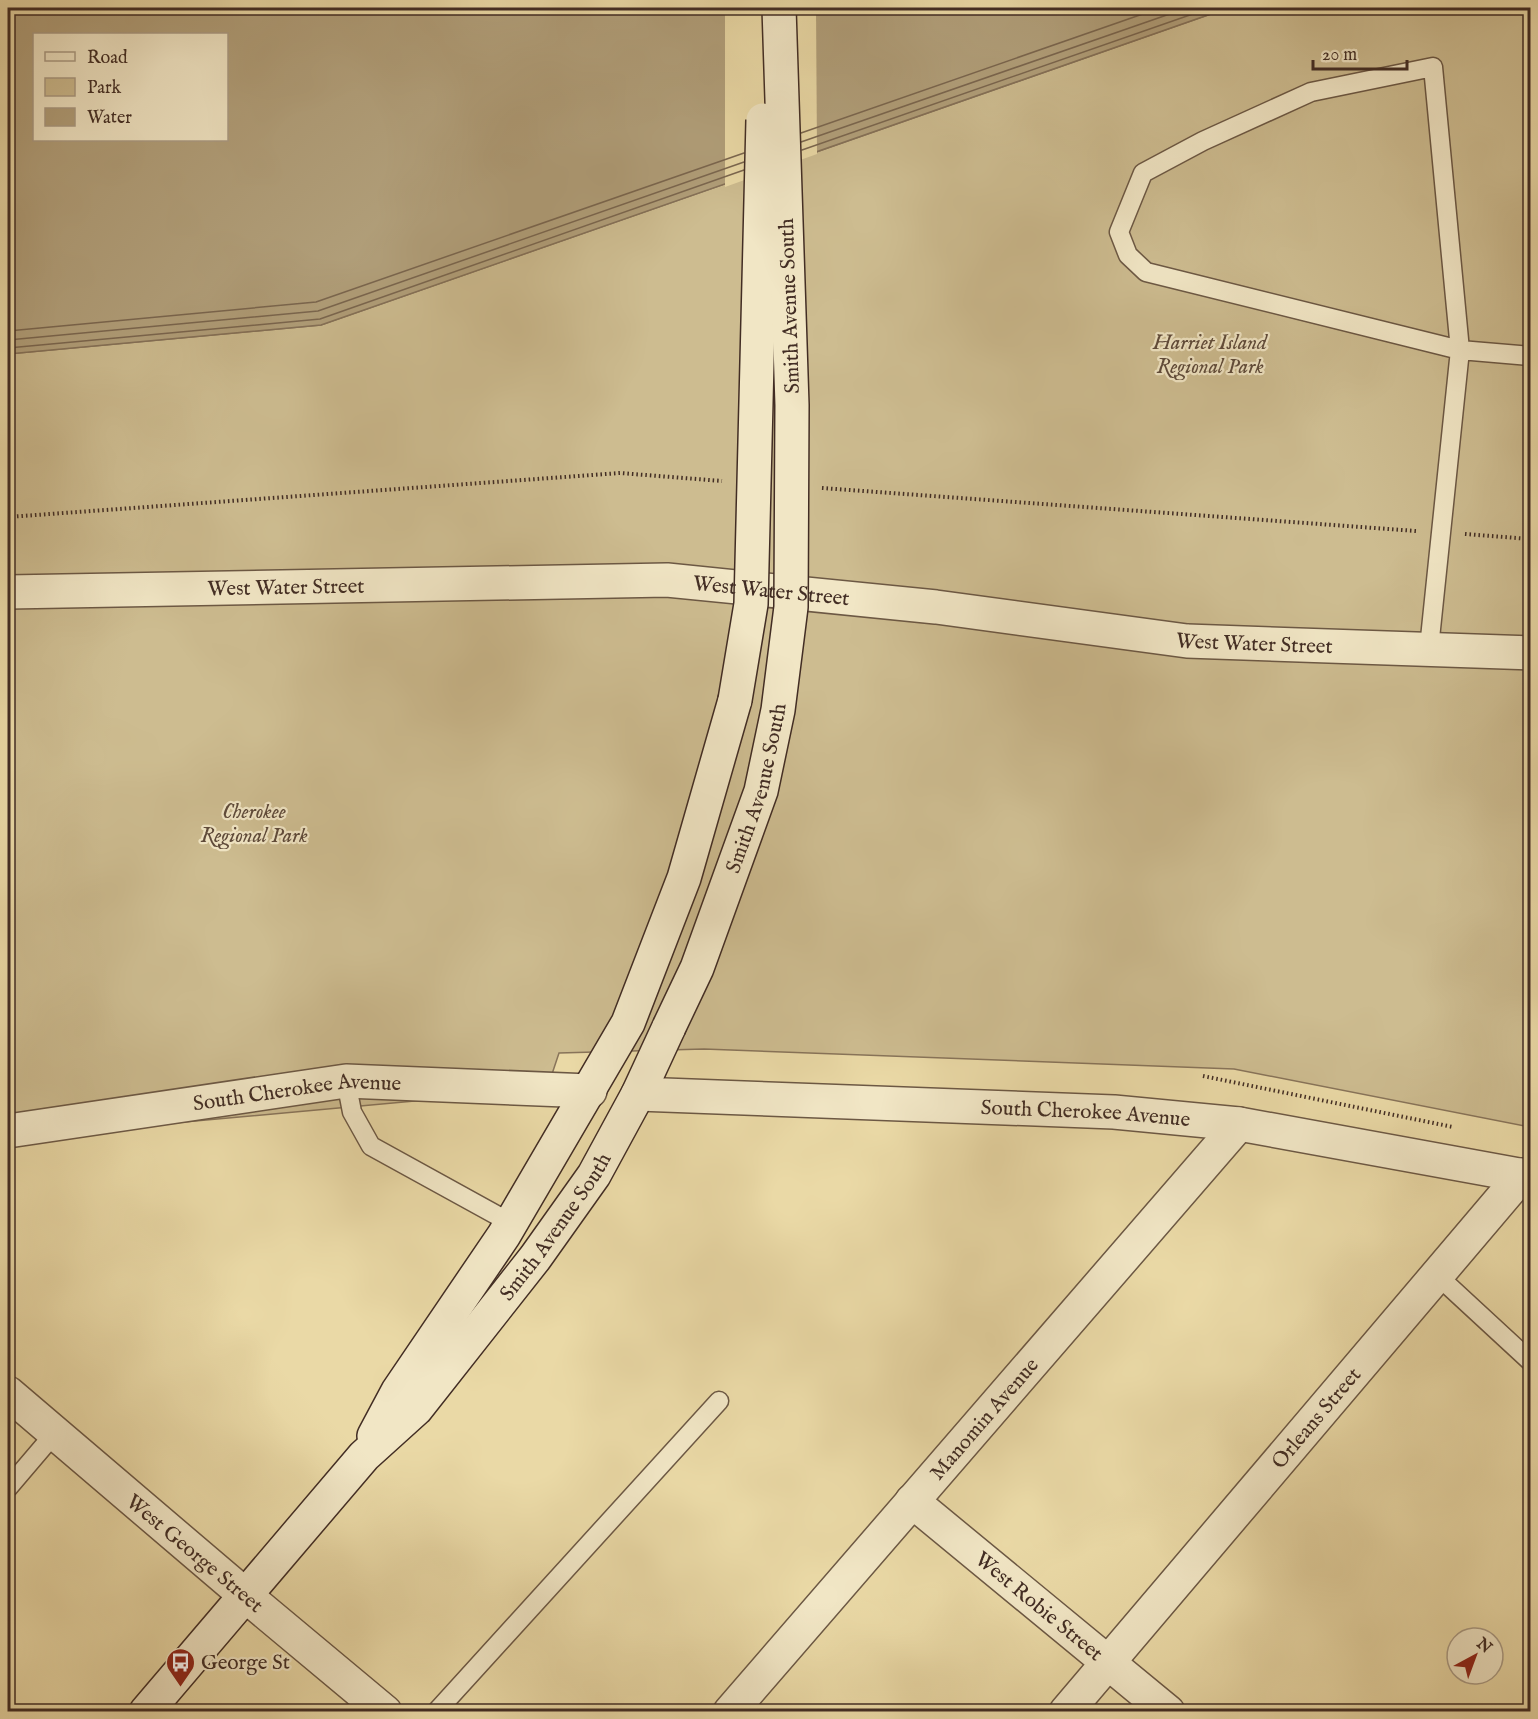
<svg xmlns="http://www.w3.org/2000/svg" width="1538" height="1719" viewBox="0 0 1538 1719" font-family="'IM FELL English',serif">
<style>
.green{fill:#cdbc90;stroke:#88745a;stroke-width:1.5}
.water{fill:#b19f7a;stroke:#857158;stroke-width:1.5;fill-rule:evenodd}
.pier{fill:#ead9a6}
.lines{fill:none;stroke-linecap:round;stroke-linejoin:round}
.shore{stroke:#7a664f;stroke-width:1.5}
.service-casing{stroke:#6c5844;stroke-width:21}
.minor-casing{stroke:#6c5844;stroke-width:36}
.tertiary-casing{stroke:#6c5844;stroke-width:36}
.secondary-casing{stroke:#422d24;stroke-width:36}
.path{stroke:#422d24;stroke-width:4;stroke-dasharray:1.5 3;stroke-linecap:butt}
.service{stroke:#f1e6c5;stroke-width:18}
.minor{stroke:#f1e6c5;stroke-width:33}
.tertiary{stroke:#f1e6c5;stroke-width:33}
.secondary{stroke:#f1e6c5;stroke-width:33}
.secondary-bridge-casing{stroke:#422d24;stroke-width:36;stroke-linecap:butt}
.secondary-bridge{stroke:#f1e6c5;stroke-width:33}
.labels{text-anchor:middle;stroke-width:4.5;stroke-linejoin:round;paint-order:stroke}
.street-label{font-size:21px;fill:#422d24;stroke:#f1e6c5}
.park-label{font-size:21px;font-style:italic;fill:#5e4a3a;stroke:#f1e6c5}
.poi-label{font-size:21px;fill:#422d24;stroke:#f1e6c5;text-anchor:start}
</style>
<rect width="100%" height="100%" fill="#ead9a6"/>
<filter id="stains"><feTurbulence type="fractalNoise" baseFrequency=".00333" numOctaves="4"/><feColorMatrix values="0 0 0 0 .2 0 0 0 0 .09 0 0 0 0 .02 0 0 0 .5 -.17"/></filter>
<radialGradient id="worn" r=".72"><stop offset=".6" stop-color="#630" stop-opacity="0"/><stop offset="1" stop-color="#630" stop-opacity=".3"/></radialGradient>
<path class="green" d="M1228,8H1530V1127L1234,1069L704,1049L559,1053L547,1089L8,1138V354L321,325Z"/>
<path class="water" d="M8,8H1228L321,325L8,354ZM34,34H226V140H34Z"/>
<path class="pier" d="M725,8H816L817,154L725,187Z"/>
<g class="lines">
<path class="shore" d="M801,133L1160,8
M801,142L1187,8
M802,150L1210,8
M8,331L316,302L744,153
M8,340L318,311L744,162
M8,348L320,319L744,170"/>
<defs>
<path id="service" d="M1433,67L1460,350L1146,272L1128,255L1119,232L1143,173L1203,141L1311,92Z
M1429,648L1460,350L1530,356
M346,1081L352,1112L371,1146L511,1223
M1438,1276L1530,1361
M8,1488L54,1434
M436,1712L719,1401"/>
<g id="minor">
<path id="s1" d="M638,1094L1114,1112L1239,1124L1530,1177"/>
<path id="s2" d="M8,1131L346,1081L590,1091"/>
<path d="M8,1393L246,1596"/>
<path id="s3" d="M912,1501L1168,1712"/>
<path id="s4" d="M730,1712L1239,1124"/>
<path id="s5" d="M1066,1712L1522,1175"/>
</g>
<g id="tertiary">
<path id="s6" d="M8,592L667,580L936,607L1187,641L1530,653"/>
<path d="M246,1596L385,1712"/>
</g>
<g id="secondary">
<path d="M374,1436L398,1391L504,1235L628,1023L684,878L735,700"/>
<path id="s7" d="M146,1712L364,1456L416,1409L535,1258L594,1175L638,1094L669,1027"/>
</g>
</defs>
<use href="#service" class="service-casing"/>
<use href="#minor" class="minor-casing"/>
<use href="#tertiary" class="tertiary-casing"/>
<use href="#secondary" class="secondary-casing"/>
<path class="path" d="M822,488L1416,531
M8,517L620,473L722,481
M1465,534L1530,539
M1203,1076L1453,1127"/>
<use href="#service" class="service"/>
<use href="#minor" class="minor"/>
<use href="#tertiary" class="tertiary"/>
<use href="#secondary" class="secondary"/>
<defs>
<g id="secondary-bridge">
<path d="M735,700L751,604L763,120"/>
<path id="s8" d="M669,1027L697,968L761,791L778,710L791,607L792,405L779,8"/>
</g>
</defs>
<use href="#secondary-bridge" class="secondary-bridge-casing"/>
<use href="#secondary-bridge" class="secondary-bridge"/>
</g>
<defs>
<symbol id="bus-pin" viewBox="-11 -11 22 30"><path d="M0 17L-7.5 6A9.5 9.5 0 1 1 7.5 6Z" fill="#8f2418" stroke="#f1e6c5"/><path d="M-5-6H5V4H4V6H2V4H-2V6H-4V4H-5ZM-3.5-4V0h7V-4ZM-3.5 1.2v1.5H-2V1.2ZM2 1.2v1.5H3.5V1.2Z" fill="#fff"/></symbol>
</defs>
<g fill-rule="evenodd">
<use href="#bus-pin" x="164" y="1646" width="33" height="45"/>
</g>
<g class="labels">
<g class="street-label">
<text transform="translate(789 306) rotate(-92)" y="7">Smith Avenue South</text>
<text dy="7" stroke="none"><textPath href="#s6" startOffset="278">West Water Street</textPath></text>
<text dy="7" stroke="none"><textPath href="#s6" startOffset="764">West Water Street</textPath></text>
<text dy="7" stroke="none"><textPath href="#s6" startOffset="1250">West Water Street</textPath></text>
<text dy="7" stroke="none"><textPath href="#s8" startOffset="255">Smith Avenue South</textPath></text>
<text dy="7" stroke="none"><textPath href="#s2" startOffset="292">South Cherokee Avenue</textPath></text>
<text dy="7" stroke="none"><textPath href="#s1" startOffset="448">South Cherokee Avenue</textPath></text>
<text dy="7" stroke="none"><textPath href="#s7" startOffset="636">Smith Avenue South</textPath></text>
<text dy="7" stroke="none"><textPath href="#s4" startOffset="388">Manomin Avenue</textPath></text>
<text dy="7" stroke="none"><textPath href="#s5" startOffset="386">Orleans Street</textPath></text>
<text transform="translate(195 1553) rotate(40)" y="7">West George Street</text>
<text dy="7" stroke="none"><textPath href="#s3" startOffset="165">West Robie Street</textPath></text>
</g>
<g class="park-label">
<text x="1210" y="349">Harriet Island<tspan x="1210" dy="24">Regional Park</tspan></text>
<text x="254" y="818">Cherokee<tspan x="254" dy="24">Regional Park</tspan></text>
</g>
<g class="poi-label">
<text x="201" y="1669">George St</text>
</g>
</g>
<rect width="1538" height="1719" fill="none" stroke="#ead9a6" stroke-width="30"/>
<rect x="9" y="9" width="1520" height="1701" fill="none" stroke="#422d24" stroke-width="3"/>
<rect x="15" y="15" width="1508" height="1689" fill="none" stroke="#422d24" stroke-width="1.5"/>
<rect x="33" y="33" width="195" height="108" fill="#f1e6c5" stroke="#ab9c85" stroke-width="1.5"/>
<rect x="45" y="52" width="30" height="9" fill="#f1e6c5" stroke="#ab9c85" stroke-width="1.5"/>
<text x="87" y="63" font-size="18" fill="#422d24">Road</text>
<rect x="45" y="78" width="30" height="18" fill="#cdbc90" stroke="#ab9c85" stroke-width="1.5"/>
<text x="87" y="93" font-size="18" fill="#422d24">Park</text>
<rect x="45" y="108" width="30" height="18" fill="#b19f7a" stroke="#ab9c85" stroke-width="1.5"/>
<text x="87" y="123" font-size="18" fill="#422d24">Water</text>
<g transform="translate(1475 1656) rotate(41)"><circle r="28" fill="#f1e6c5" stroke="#ab9c85" stroke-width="1.5"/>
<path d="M0-4.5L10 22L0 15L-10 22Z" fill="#8f2418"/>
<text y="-9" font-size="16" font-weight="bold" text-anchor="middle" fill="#422d24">N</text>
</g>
<path d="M1313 60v9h94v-9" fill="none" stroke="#422d24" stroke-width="3"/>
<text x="1322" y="60" font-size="18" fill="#422d24" stroke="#f1e6c5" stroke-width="4.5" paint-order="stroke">20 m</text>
<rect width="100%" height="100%" filter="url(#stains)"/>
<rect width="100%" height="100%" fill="url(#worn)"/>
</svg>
